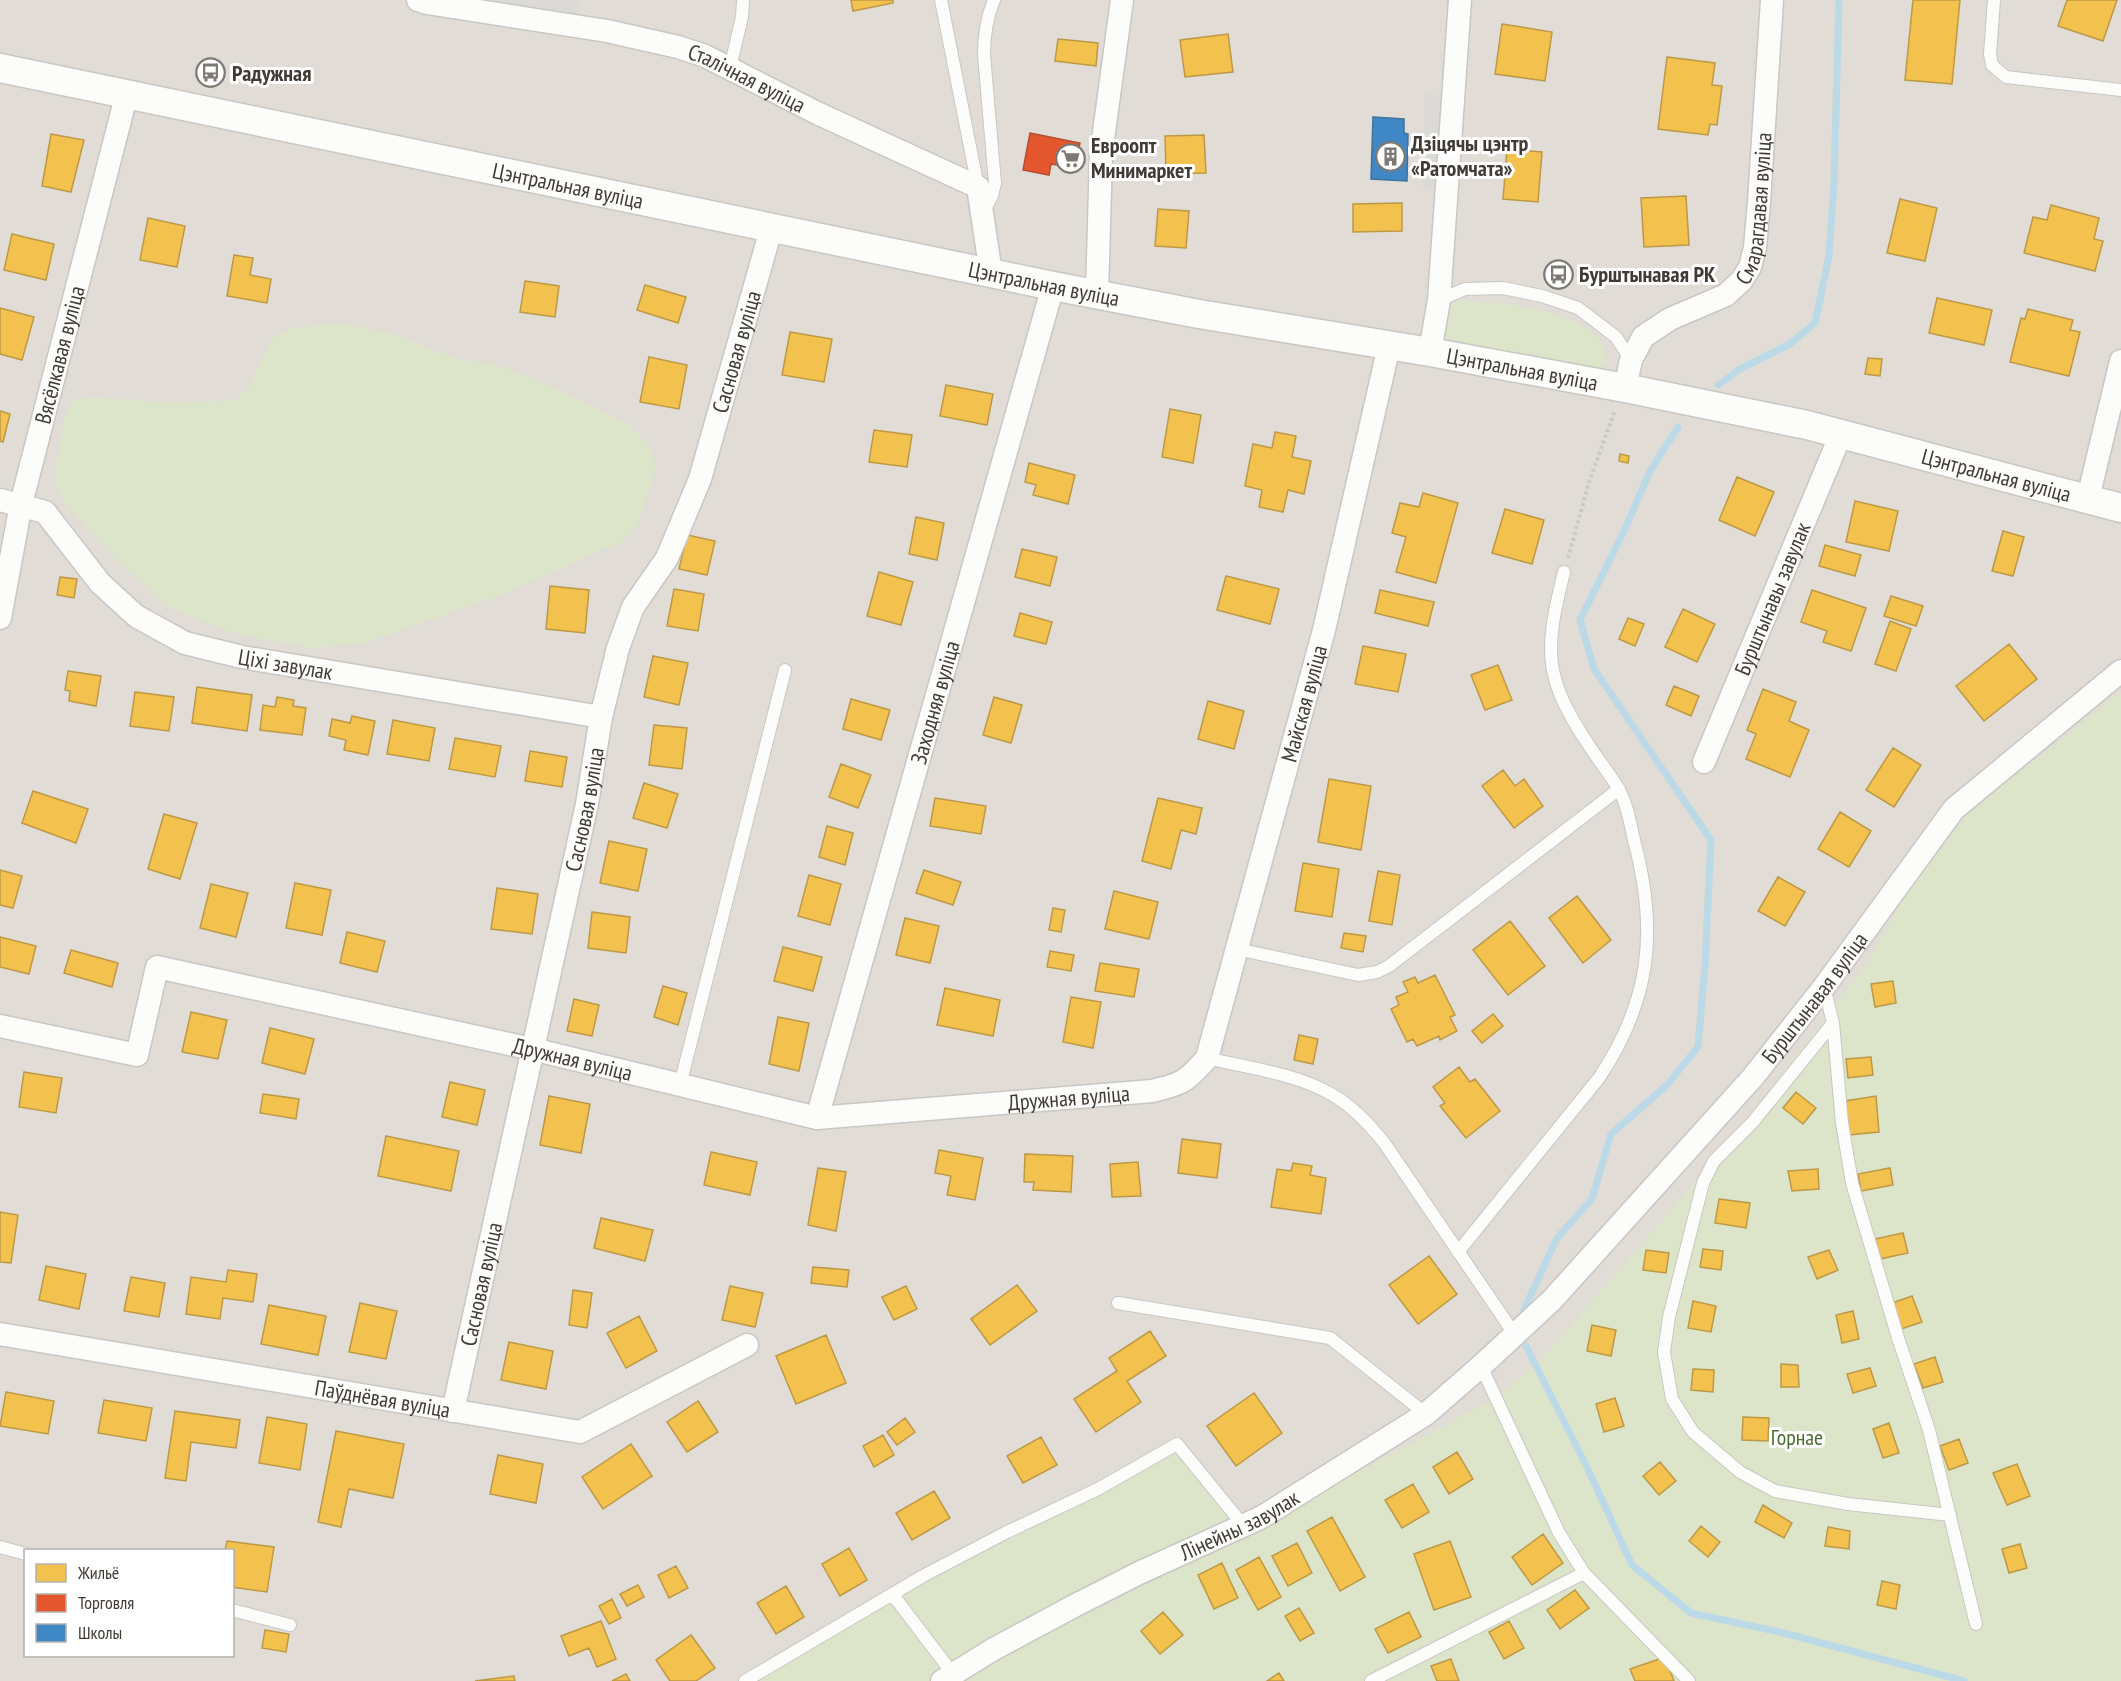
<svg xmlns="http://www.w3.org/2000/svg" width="2121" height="1681" viewBox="0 0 2121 1681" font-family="'PT Sans Narrow',sans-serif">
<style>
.residential{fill:#e1dcd5;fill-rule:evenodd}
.green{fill:#dce5c9}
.parking{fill:#dcdad7}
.homes{fill:#f2c14e;stroke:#bd9946;stroke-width:1.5}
.shops{fill:#e4572e;stroke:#b34f30;stroke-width:1.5}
.schools{fill:#3f88c5;stroke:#40719a;stroke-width:1.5}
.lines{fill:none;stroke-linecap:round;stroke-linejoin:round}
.stream{stroke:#bbd9e7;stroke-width:7}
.service-casing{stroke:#c9c7c3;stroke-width:14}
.minor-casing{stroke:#c9c7c3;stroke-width:25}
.tertiary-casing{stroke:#c9c7c3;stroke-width:31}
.path{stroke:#cbc9c6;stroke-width:4;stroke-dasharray:3 3;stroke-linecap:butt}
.service{stroke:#fcfcfb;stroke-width:12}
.minor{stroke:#fcfcfb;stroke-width:22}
.tertiary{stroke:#fcfcfb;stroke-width:28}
.labels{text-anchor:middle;stroke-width:6;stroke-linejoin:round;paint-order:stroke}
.poi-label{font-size:22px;font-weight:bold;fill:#413b35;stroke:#fff;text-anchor:start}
.street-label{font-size:22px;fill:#413b35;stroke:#fff}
.park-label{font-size:22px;fill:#4b6c2f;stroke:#fff}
</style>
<rect width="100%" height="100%" fill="#edebe7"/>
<path class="residential" d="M0,0H2121V1681H0ZM26,1550H232V1656H26Z"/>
<path class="green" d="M1460,301C1496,300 1613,312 1606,365L1598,368H1583L1449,342L1445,335L1446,320L1453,304Z
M338,322L399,336L459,360L491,363L535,379L629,424L652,450L655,470L638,524L623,541L506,593L365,643L313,648L240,635L169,608L120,563L69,508L55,487L57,459L66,412L76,399L91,397L158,402L232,401L249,389L271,340L293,328Z
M2121,692V1681H757L929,1581L1009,1539L1099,1495L1176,1450L1228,1518L1092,1589L1103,1607L1491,1401L1538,1363L1714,1161L1871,958L1902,901L1967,814Z"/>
<path class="parking" d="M478,0H581L578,15Z
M1425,94L1440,95L1438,190H1423Z"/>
<path class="homes" d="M851,0H893V3L853,11Z
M1913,0H1960L1952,84L1905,80Z
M2067,0H2117L2103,41L2058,26Z
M1502,24L1552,32L1545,81L1495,74Z
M1228,34L1233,72L1185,77L1180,40Z
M1058,39L1098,43L1096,66L1055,61Z
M1667,57L1715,63L1712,85L1722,86L1717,125L1710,124L1708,135L1658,129Z
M51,134L84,140L71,192L42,186Z
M1204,135L1206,173L1166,174L1165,136Z
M1507,149L1542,152L1538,202L1503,199Z
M1686,196L1689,245L1644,247L1641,198Z
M1900,199L1937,208L1925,261L1887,253Z
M1402,203V231L1353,232V204Z
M2051,205L2099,218L2094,239L2103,241L2095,271L2024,253L2033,217L2047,220Z
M1158,209L1189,211L1186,248L1155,246Z
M148,218L185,226L177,267L140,260Z
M12,234L54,244L46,280L4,270Z
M234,255L253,258L250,275L271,279L267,303L227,296Z
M525,281L559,286L555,317L520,312Z
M645,285L686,297L678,323L637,310Z
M1937,298L1992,310L1984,345L1929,333Z
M0,308L34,317L22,360L0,354Z
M2028,309L2073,320L2070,330L2080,332L2069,376L2010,362L2021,318L2025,319Z
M790,332L832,339L824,382L782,375Z
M649,357L687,365L679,409L640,402Z
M1868,358L1882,359L1880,376L1865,374Z
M946,385L993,394L987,425L940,416Z
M1170,409L1201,415L1193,463L1162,457Z
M0,411L10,414L3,442L0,441Z
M874,430L912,435L907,467L869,462Z
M1275,432L1296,436L1292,457L1311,461L1304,494L1288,490L1283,512L1259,507L1262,490L1245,486L1253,444L1272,448Z
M1620,454L1629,456L1628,463L1619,461Z
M1029,463L1075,475L1068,504L1033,495L1036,485L1025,482Z
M1737,477L1774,492L1755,536L1719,520Z
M1423,493L1458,503L1436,583L1396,572L1406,537L1392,533L1400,503L1419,507Z
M1855,501L1898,511L1889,551L1846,542Z
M1505,509L1544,520L1532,564L1492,553Z
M916,517L944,523L937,560L909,554Z
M2003,531L2024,537L2013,576L1992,571Z
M687,535L715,541L707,575L679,569Z
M1825,545L1861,555L1855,576L1819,566Z
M1022,549L1057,557L1050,586L1015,577Z
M879,572L913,582L901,625L867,616Z
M1226,576L1279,589L1270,624L1217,610Z
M60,577L77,579L74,598L57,595Z
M550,586L589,590L585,633L546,629Z
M674,589L704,594L698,631L667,626Z
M1380,590L1434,602L1428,626L1375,613Z
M1812,590L1866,608L1851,651L1823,642L1827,631L1801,622Z
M1891,596L1923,606L1916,626L1884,616Z
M1683,609L1715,624L1697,662L1665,647Z
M1020,613L1052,622L1046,644L1014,636Z
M1628,618L1644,624L1635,646L1619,639Z
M1890,621L1911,629L1896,671L1875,664Z
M2009,644L2037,679L1984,721L1956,686Z
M1363,646L1406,654L1398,692L1355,684Z
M653,656L688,663L679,705L644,697Z
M1498,665L1512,700L1485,710L1471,675Z
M68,671L101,676L96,706L69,701L70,691L65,690Z
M1674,686L1699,696L1691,716L1666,705Z
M197,687L252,695L247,731L192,723Z
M1763,689L1796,702L1789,721L1809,730L1790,777L1746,759L1756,734L1747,730Z
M135,692L174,697L169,731L130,726Z
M277,697L294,700L293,706L306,708L302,735L260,730L263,705L275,707Z
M994,697L1022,705L1011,743L983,735Z
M851,699L890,710L881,740L843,729Z
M1208,701L1244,711L1234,749L1198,739Z
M352,716L375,721L368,755L344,750L346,740L329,736L332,719L350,723Z
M393,720L435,728L429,761L387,754Z
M654,725L687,728L682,769L649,765Z
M455,738L501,746L495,777L449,769Z
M1893,748L1921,765L1894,807L1866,790Z
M530,751L567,757L562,787L525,781Z
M841,764L871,775L858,808L829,797Z
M1503,770L1515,786L1524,779L1543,806L1514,828L1482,786Z
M1329,779L1371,786L1361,850L1318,842Z
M644,783L678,794L667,828L633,818Z
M33,791L88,809L76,843L22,823Z
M935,798L986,806L981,834L930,826Z
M1158,798L1202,808L1196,834L1181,830L1171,869L1142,861Z
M1840,812L1871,831L1849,867L1818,849Z
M164,814L197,823L180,879L148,869Z
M827,826L853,833L845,865L819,857Z
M609,841L647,849L638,891L600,883Z
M1303,863L1339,869L1332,917L1295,911Z
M0,870L22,876L13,908L0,905Z
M924,870L961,882L953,905L916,893Z
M1378,871L1400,875L1392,925L1369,921Z
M809,875L841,884L830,925L798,916Z
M1778,877L1805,892L1785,926L1758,911Z
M295,883L331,890L322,935L286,928Z
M211,884L248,893L236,937L200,928Z
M497,888L538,894L532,934L491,929Z
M1114,891L1158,902L1149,939L1105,929Z
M1577,896L1611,940L1583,963L1549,918Z
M1053,908L1065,910L1061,932L1049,930Z
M592,912L630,917L626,953L588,948Z
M905,918L939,926L930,963L896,955Z
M1510,921L1545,966L1508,995L1473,950Z
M347,932L385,941L377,972L340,963Z
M1344,933L1366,936L1363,952L1341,948Z
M0,937L36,946L29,974L0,967Z
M783,947L822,957L813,991L774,981Z
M71,950L118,963L112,987L64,973Z
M1050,951L1074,955L1071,971L1047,967Z
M1100,963L1139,969L1134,997L1095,991Z
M1435,975L1455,1015L1450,1017L1457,1031L1440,1040L1439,1036L1417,1046L1413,1039L1407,1042L1391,1009L1399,1005L1396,997L1408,992L1403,982L1415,977L1418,983Z
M1893,981L1896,1003L1875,1007L1871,984Z
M663,986L687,993L678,1025L654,1017Z
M945,988L1000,1000L993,1036L937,1025Z
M1071,997L1101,1002L1093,1048L1063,1042Z
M574,999L599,1005L592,1036L567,1031Z
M191,1012L227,1020L218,1059L182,1052Z
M1493,1014L1503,1026L1482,1043L1472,1031Z
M778,1017L809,1023L799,1071L769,1064Z
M270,1028L314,1039L305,1074L262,1063Z
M1299,1035L1318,1039L1313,1064L1294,1060Z
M1871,1057L1873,1075L1848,1078L1846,1059Z
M1459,1067L1470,1082L1475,1079L1500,1111L1466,1138L1440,1106L1445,1103L1433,1087Z
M24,1072L62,1078L56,1113L19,1107Z
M450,1082L485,1090L477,1125L442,1117Z
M1796,1092L1816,1108L1803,1124L1783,1108Z
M263,1094L299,1099L296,1119L260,1113Z
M549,1096L590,1104L581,1153L540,1145Z
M1876,1096L1879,1132L1849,1135L1845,1101Z
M386,1136L459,1151L451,1191L378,1176Z
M1182,1139L1221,1144L1217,1178L1178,1173Z
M939,1150L983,1158L975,1200L947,1195L951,1176L935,1173Z
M711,1152L757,1162L750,1195L704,1185Z
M1025,1154L1073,1156L1071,1192L1033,1190L1034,1182H1024Z
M1138,1162L1141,1196L1112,1197L1110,1164Z
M1293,1163L1312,1166L1310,1175L1326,1178L1321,1214L1271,1207L1277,1169L1291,1171Z
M818,1168L846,1172L836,1231L808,1225Z
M1890,1168L1893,1185L1861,1191L1858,1174Z
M1818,1169L1819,1189L1792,1191L1788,1171Z
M1719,1199L1750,1203L1746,1228L1715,1223Z
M0,1212L18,1215L11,1263L0,1262Z
M601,1218L653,1230L645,1261L594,1248Z
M1903,1233L1908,1253L1880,1259L1875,1239Z
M1703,1249L1723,1251L1721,1270L1700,1267Z
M1646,1250L1669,1253L1666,1273L1643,1270Z
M1829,1250L1838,1270L1817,1279L1808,1257Z
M1429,1256L1457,1294L1418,1324L1389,1285Z
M46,1266L86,1274L79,1309L39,1300Z
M813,1267L849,1270L847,1287L811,1283Z
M228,1270L257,1274L253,1302L223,1298L220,1319L186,1314L191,1277L226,1282Z
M131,1277L165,1283L159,1317L124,1311Z
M1017,1285L1037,1311L990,1345L971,1319Z
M730,1286L763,1293L755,1327L722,1320Z
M906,1286L917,1309L894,1320L882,1297Z
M573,1290L592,1293L587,1328L569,1325Z
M1912,1296L1922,1322L1901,1329L1892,1303Z
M1693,1301L1716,1306L1711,1332L1688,1328Z
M360,1303L397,1311L386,1359L349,1352Z
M269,1305L326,1316L318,1355L261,1344Z
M1853,1311L1859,1339L1842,1343L1836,1315Z
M639,1316L657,1351L626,1368L607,1333Z
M1592,1325L1616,1330L1611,1356L1587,1351Z
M1150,1331L1166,1356L1127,1381L1141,1402L1096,1432L1074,1399L1117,1371L1109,1358Z
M826,1335L846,1383L796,1404L776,1356Z
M509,1342L553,1351L546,1389L501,1380Z
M1935,1357L1943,1382L1923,1388L1914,1364Z
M1781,1364L1798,1365L1799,1387H1781Z
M1870,1368L1876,1386L1853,1393L1847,1374Z
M1693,1369L1714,1370L1713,1392L1691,1390Z
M6,1392L54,1401L48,1434L0,1426Z
M1254,1393L1282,1433L1236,1466L1207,1426Z
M1615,1398L1624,1426L1604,1432L1596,1404Z
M104,1400L152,1408L146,1441L98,1433Z
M698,1401L718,1432L687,1452L667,1422Z
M175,1411L240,1420L236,1448L191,1442L186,1481L165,1478Z
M267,1417L307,1424L300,1470L259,1463Z
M1743,1417L1769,1418L1768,1441L1742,1440Z
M905,1418L915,1432L897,1445L887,1432Z
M1889,1423L1899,1453L1883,1458L1873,1429Z
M336,1431L404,1444L393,1498L349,1489L341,1527L318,1522Z
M883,1435L894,1455L874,1467L863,1446Z
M1041,1437L1057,1465L1023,1483L1007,1456Z
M1959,1439L1968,1463L1949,1470L1940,1446Z
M631,1444L652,1476L603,1509L582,1477Z
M1457,1452L1473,1479L1449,1494L1433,1467Z
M498,1455L543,1464L536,1503L490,1494Z
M1660,1462L1676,1481L1659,1495L1643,1476Z
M2017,1464L2030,1496L2007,1505L1993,1473Z
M1413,1484L1429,1512L1402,1528L1385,1500Z
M934,1491L950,1518L912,1540L896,1513Z
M1763,1505L1792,1523L1784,1538L1755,1522Z
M1332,1517L1365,1577L1340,1591L1307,1531Z
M1701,1526L1720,1542L1708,1557L1689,1541Z
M1828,1527L1850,1531L1849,1549L1825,1546Z
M1543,1534L1563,1563L1532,1585L1512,1557Z
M227,1541L274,1547L267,1592L232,1587V1550H225Z
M1450,1541L1471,1597L1434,1610L1414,1554Z
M1297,1543L1312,1573L1288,1586L1272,1556Z
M2020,1544L2027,1568L2009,1573L2002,1549Z
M849,1548L867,1580L840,1596L822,1564Z
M1259,1557L1281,1597L1258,1610L1236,1570Z
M1222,1563L1238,1598L1214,1609L1198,1575Z
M676,1566L688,1588L669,1598L658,1575Z
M1882,1581L1900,1585L1896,1609L1877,1605Z
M638,1585L644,1597L627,1606L620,1594Z
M786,1586L804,1617L776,1634L757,1603Z
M1575,1590L1589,1608L1560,1629L1547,1610Z
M612,1599L621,1618L609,1624L599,1606Z
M1299,1608L1314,1633L1300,1641L1285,1616Z
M1163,1612L1183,1635L1160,1654L1141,1631Z
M1409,1612L1421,1637L1388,1653L1375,1629Z
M601,1621L616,1659L597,1667L589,1648L569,1656L561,1636Z
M1509,1621L1524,1648L1504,1659L1489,1632Z
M265,1630L289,1634L286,1652L262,1648Z
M691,1635L715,1668L696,1681H670L656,1660Z
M1665,1657L1674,1681H1635L1630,1669Z
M1451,1659L1459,1681H1437L1431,1666Z
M1279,1673L1284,1681H1267Z
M626,1674L630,1681H612Z
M514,1676L515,1681H475Z"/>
<path class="shops" d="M1030,133L1080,143L1075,168L1051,164L1049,175L1023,170Z"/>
<path class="schools" d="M1373,117L1404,119V133L1408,134L1407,181L1371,179Z"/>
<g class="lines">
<path class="stream" d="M1718,385L1740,369L1790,344L1815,323L1829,256L1834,183L1839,0
M1524,1310L1557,1238L1592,1199L1611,1134L1666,1086L1698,1047L1705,965L1711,840L1594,669L1580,620L1625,529L1650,471L1678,427
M1526,1346L1586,1465L1632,1565L1691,1613L1780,1632L1964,1681"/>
<defs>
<path id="service" d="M941,0L978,187
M1994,0L1990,54L1992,65L2006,77L2121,90
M730,68L742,17L743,0
M984,211L992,196L995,183L984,55C984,35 986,19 994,0
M1439,300L1465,289L1503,288L1542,296L1578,308L1616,337L1631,360
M1237,949L1358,975L1377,972L1389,966L1619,789
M1824,987L1833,1023
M1207,1058C1248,1068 1294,1073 1331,1094C1353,1106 1370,1125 1385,1144L1515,1335
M680,1085L785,670
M1458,1252L1599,1078C1651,1000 1658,930 1634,840C1630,823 1627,803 1618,788C1610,774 1599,761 1590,747C1543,677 1544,652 1564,572
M1118,1303L1330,1338L1426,1414
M1481,1366L1559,1533L1584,1573L1689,1681
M1950,1515L1848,1504L1775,1491L1740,1472L1693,1432L1672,1399L1664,1352L1669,1317L1703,1183L1714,1161L1752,1123L1833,1023L1842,1123L1852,1183L1898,1338L1929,1430L1976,1624
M0,1547L26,1554
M893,1595L953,1674
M232,1610L290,1625
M745,1681L923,1576L1005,1533L1098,1489L1177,1444L1243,1525
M1371,1681L1584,1573"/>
<g id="minor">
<path id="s1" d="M418,0L427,3L607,31L678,47L705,56L817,113L978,187L991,273"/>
<path d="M1097,294L1101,154L1122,0"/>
<path d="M1430,352L1439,300L1460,0"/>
<path id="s2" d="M1625,388L1631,360L1643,337L1670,319L1726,295L1742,280L1750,267L1755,248L1759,202L1772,0"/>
<path d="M2088,498L2121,361"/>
<path id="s3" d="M0,500L45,512L100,583L136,616L185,643L242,657L601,717"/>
<path id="s4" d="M0,618L21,504L127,93"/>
<path id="s5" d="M1704,762L1841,434"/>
<path id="s6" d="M0,1026L137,1055L157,967L532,1049L817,1118L1152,1091C1182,1084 1186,1082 1207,1058L1324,630L1389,346"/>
<path id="s7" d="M817,1118L1053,286"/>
<path id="s8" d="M0,1334L580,1432L747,1345"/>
<path id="s9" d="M453,1411L587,804L601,717L618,648L633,607L667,558L700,479L772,226"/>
<path id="s10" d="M942,1681L992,1650L1074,1606L1139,1573L1262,1517L1426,1414L1481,1366L1552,1300L1753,1077L1824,987L1954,809L2121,671"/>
</g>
<g id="tertiary">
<path id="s11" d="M0,68L1053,286L1199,314L1430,352L1625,388L1807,425L2121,508"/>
</g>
</defs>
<use href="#service" class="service-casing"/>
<use href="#minor" class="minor-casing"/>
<use href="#tertiary" class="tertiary-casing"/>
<path class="path" d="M1568,558L1589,482L1615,410"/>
<use href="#service" class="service"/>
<use href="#minor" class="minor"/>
<use href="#tertiary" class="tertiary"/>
</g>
<defs>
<symbol id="bus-ring" viewBox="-11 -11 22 22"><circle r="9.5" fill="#fff" stroke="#7d7973" stroke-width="1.5"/><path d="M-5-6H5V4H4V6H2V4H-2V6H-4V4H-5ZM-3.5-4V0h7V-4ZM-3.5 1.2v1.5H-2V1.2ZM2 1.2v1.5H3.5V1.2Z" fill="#7d7973"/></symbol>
<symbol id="building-ring" viewBox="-11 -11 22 22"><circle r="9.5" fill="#fff" stroke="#7d7973" stroke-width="1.5"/><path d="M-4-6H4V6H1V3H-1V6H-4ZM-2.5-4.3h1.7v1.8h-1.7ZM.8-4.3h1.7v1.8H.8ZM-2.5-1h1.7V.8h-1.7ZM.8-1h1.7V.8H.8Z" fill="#7d7973"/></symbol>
<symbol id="supermarket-ring" viewBox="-11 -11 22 22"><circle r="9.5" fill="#fff" stroke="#7d7973" stroke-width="1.5"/><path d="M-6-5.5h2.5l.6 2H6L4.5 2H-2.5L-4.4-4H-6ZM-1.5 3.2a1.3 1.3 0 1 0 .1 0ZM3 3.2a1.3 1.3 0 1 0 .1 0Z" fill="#7d7973"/></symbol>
</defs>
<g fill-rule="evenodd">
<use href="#bus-ring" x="194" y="56" width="33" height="33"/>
<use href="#building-ring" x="1374" y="140" width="33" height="33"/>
<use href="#supermarket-ring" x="1054" y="142" width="33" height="33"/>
<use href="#bus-ring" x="1542" y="258" width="33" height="33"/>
</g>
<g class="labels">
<g class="poi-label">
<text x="232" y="81">Радужная</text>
<text x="1411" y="151">Дзіцячы цэнтр<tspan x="1411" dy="25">«Ратомчата»</tspan></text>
<text x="1091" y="153">Евроопт<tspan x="1091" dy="25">Минимаркет</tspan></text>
<text x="1579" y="282">Бурштынавая РК</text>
</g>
<g class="street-label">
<text dy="8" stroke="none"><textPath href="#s1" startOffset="340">Сталічная вуліца</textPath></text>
<text dy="8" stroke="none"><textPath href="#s11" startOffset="580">Цэнтральная вуліца</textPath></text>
<text dy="8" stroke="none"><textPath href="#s2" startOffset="244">Смарагдавая вуліца</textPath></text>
<text dy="8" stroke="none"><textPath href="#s11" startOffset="1066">Цэнтральная вуліца</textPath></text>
<text dy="8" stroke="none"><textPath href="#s9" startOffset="1102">Сасновая вуліца</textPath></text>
<text dy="8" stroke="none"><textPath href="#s4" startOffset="270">Вясёлкавая вуліца</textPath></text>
<text dy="8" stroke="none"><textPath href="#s11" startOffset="1552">Цэнтральная вуліца</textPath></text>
<text dy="8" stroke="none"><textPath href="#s11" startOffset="2038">Цэнтральная вуліца</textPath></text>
<text dy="8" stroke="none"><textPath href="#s5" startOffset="177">Бурштынавы завулак</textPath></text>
<text dy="8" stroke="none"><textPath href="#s3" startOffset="344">Ціхі завулак</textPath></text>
<text dy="8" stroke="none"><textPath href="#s7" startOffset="432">Заходняя вуліца</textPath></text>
<text dy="8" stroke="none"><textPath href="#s6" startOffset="1677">Майская вуліца</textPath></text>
<text dy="8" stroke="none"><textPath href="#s9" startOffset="616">Сасновая вуліца</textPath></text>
<text dy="8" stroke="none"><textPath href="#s10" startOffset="1124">Бурштынавая вуліца</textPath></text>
<text dy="8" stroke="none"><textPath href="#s6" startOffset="656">Дружная вуліца</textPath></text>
<text dy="8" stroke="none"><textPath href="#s6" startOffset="1160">Дружная вуліца</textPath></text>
<text dy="8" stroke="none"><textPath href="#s9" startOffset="130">Сасновая вуліца</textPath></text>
<text dy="8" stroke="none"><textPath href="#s8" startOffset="388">Паўднёвая вуліца</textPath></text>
<text dy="8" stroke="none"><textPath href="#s10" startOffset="336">Лінейны завулак</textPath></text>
</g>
<g class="park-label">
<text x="1797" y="1445">Горнае</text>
</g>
</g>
<rect x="24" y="1549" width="210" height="108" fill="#ffffff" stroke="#b3b1ae" stroke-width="1.5"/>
<rect x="36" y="1564" width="30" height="18" fill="#f2c14e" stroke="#b3b1ae" stroke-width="1.5"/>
<text x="78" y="1579" font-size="18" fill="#413b35">Жильё</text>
<rect x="36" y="1594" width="30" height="18" fill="#e4572e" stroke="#b3b1ae" stroke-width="1.5"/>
<text x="78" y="1609" font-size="18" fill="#413b35">Торговля</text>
<rect x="36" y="1624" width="30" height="18" fill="#3f88c5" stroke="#b3b1ae" stroke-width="1.5"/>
<text x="78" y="1639" font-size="18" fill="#413b35">Школы</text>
</svg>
